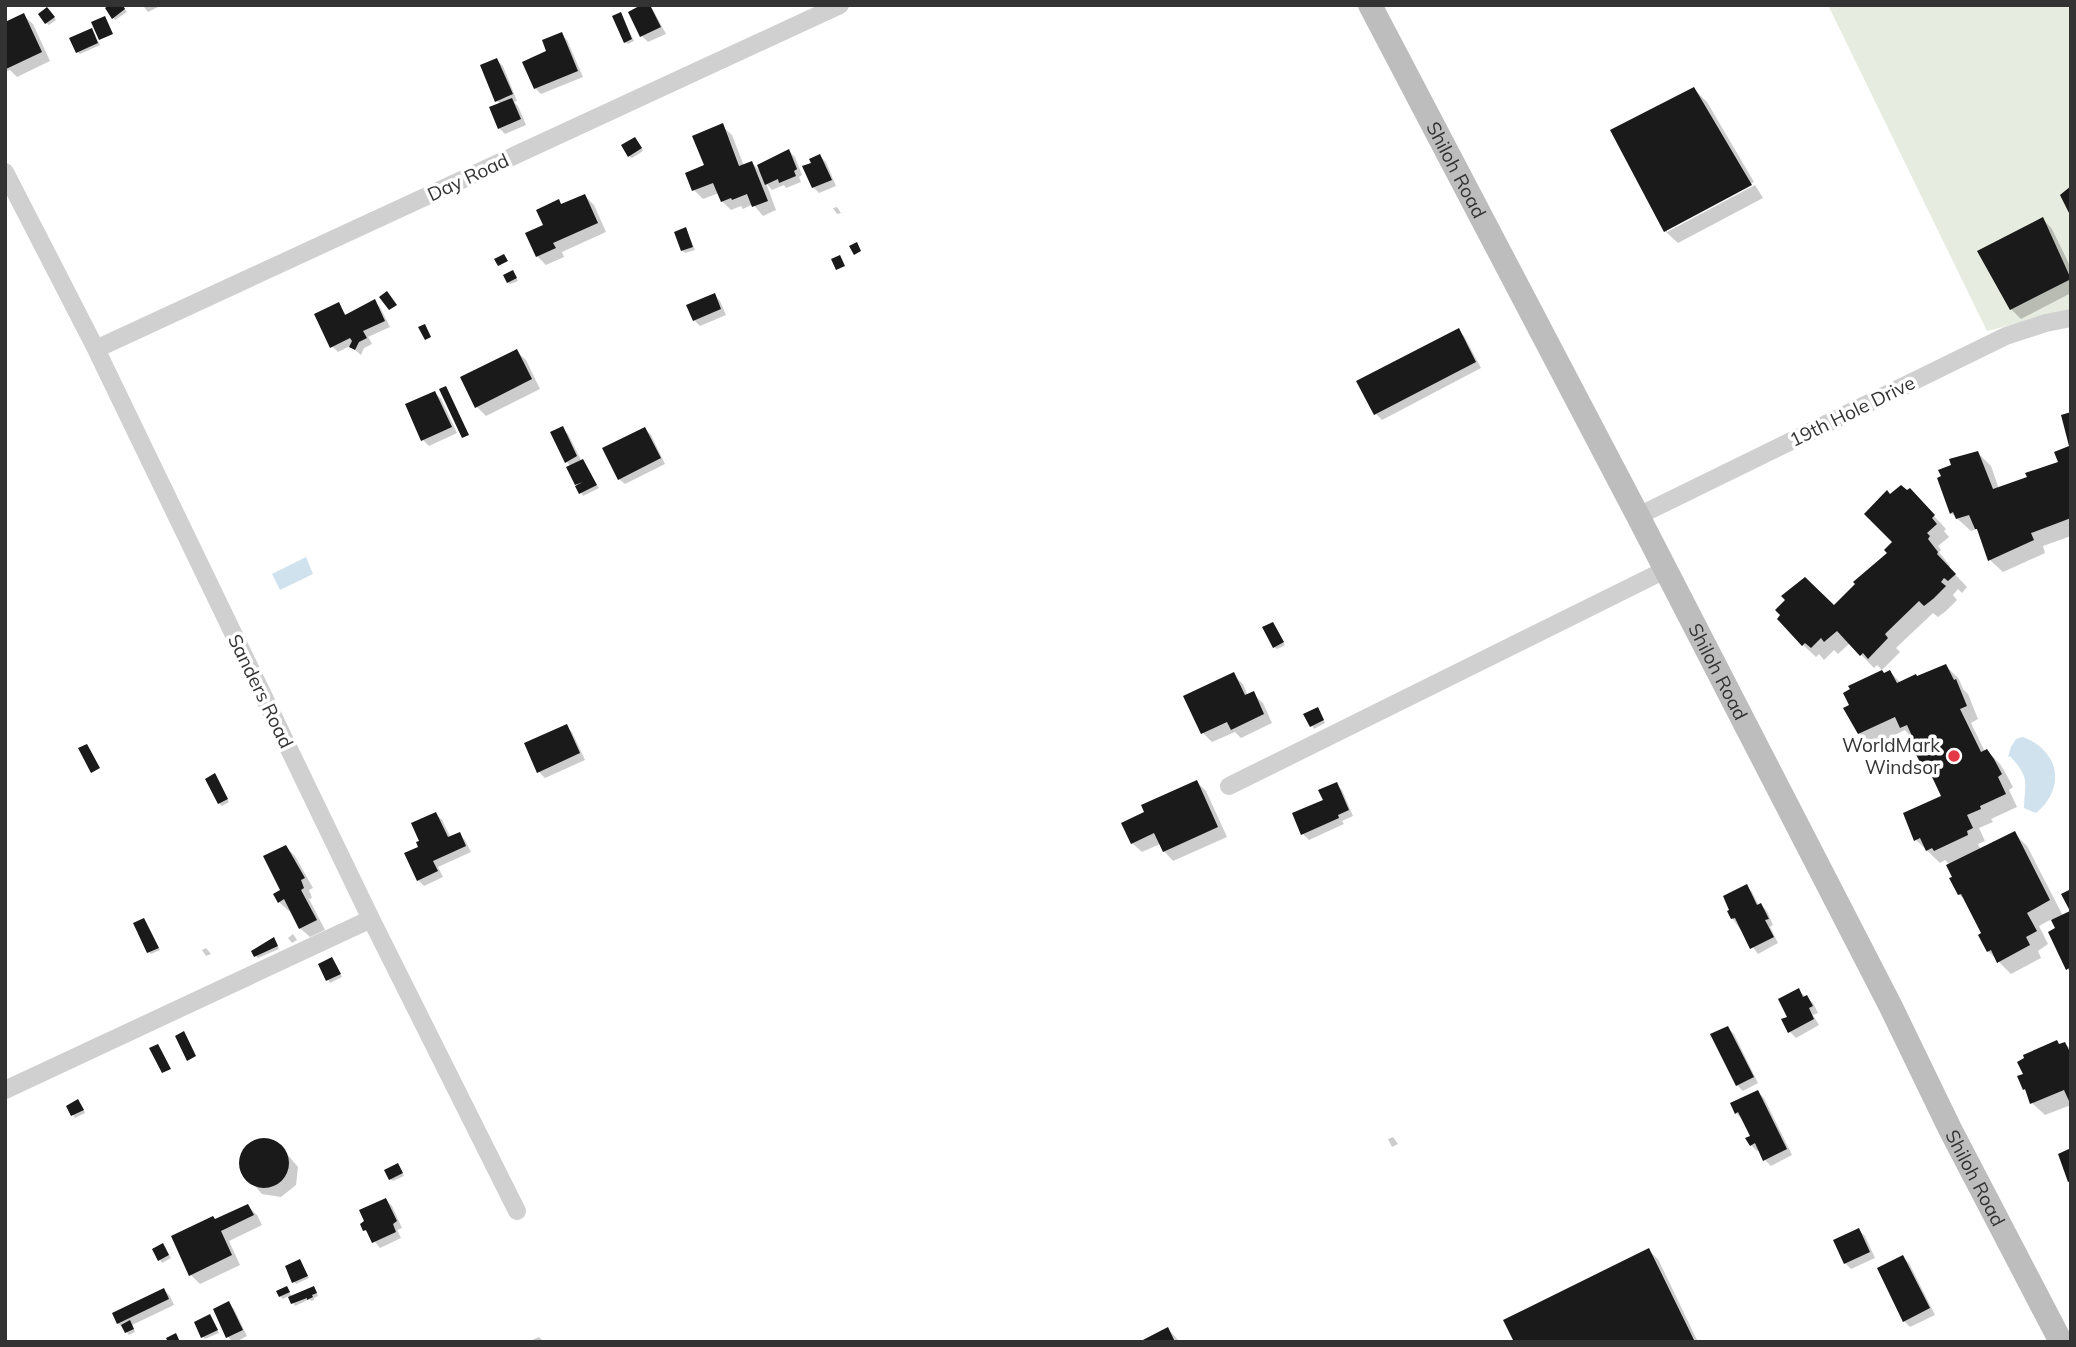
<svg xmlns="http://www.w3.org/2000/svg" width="2076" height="1347" viewBox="0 0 2076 1347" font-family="Mulish,sans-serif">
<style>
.green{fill:#e6ecdf}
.water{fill:#cfe2ee}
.shadow{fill:#0003}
.building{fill:#1a1a1a}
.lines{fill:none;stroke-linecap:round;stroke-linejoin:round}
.minor{stroke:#d0d0d0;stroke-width:18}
.secondary{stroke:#bdbdbd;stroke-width:24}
.poi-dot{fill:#e63946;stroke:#fff;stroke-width:2.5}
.labels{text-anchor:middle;stroke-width:7;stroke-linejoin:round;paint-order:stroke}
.street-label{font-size:19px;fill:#333;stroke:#fff}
.poi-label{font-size:19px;fill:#333;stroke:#fff;text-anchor:end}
</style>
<rect width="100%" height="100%" fill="#fff"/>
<path class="green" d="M1828,5H2071V310L1987,331Z"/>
<path class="water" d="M306,557L313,574L280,590L272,574Z
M2023,737C2060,751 2066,788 2036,813L2024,808C2025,781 2030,778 2010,756L2008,757L2011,747L2016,739Z"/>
<path class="shadow" d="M122,5L127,12L115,20L113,17Z
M149,5H157L158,7L148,12L144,7Z
M649,5L653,10L666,34L648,42L642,36L630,13Z
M50,11L56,20L49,25L46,23Z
M621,14L634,41L628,44L625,42Z
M23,15L33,24L50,61L17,77L10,70L8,71L5,69V24Z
M94,33L100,45L80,54L77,52Z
M561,34L567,40L583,77L541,94L535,88Z
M497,60L503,66L517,101L514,102L518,106L526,125L505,134L499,128L501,104L497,101Z
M1694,89L1707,102L1754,182L1667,228V232L1755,185L1763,198L1678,243L1665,231Z
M722,126L732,135L744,166L752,163L762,173L789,151L795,157L802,175L799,177L801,182L786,188L784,185L772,190L766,183L776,210L763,216L753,204L743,209L741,206L731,210L722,201L719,193L703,199L694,190L706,166Z
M637,141L643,151L632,158L629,156Z
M820,156L826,162L836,186L819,193L813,187V163Z
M585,196L594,205L606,232L562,252L564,257L546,265L537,256L545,226L558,201L563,206Z
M837,207L841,213L837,214L833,208Z
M2043,219L2052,229L2071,268V293L2021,319L2011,309L1980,252Z
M686,229L695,250L685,253L682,250Z
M513,272L518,281L510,284L508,282Z
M714,295L720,301L726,315L700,326L694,320Z
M374,301L380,307L390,327L368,337L372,344L364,348L361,355L350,346L338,352L332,346L338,304L347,316Z
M1458,330L1464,336L1481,368L1382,420L1376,414Z
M516,351L526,360L540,389L486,416L477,407Z
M435,393L441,399L457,433L429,446L423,440Z
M562,428L568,434L582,462L599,488L583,496L568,468L571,467L566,461Z
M645,429L651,435L665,464L625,484L619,479Z
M2071,447V536L2043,546L2045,553L2003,572L1990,560L1977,529L1971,531L1951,513L1978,453L1991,466L1999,489L2060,464Z
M1891,497L1922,503L1946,529L1944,531L1949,537L1938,546L1941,550L1939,552L1950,566L1949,568L1967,587L1962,593L1958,589L1953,595L1957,600L1946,611L1938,617L1933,613L1896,648L1900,652L1882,670L1877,665L1874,668L1850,643L1838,654L1834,650L1824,660L1819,654L1816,657L1803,645L1834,608L1890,553L1895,542Z
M1275,626L1285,645L1277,649L1274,647Z
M1946,666L1959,679L1963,689L1968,694L1978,719L1971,723L1985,752L1987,751L2000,764L2006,774L2013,787L2009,790L2017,807L1991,819L1993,822L1979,828L1985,841L1978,844L1981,850L2014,833L2027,846L2063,916L2071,912V972L2067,969L2057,929L2052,919L2039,926L2048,944L2038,951L2041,958L2011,974L1988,951L1984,934L1968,903L1959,894L1950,865L1945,860L1940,863L1916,840L1943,797L1932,773L1922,763L1920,747L1905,730L1872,746L1859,733L1885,675L1890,672L1901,683L1918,678Z
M1233,675L1243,684L1248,696L1253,694L1263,703L1272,723L1241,738L1235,732L1212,742L1203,733Z
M1320,711L1325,723L1314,729L1306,715Z
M566,726L572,732L585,760L545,778L539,772Z
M217,778L229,802L222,806L219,803Z
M1197,782L1206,791L1227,837L1173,861L1164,851L1160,844L1142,852L1132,843L1146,813Z
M1336,784L1342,790L1353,816L1342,821L1344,824L1309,840L1303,834Z
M436,814L442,820L451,838L459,834L465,840L471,852L438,867L443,877L424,886L418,880L420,847Z
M286,847L295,856L313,888L309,890L312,898L309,899L325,930L310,937L300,928L291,910L289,911L279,902L283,891Z
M1746,886L1752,892L1759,906L1761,905L1767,911L1773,925L1770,927L1778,943L1758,954L1732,918V910Z
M146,923L160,950L151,954L149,952Z
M293,934L297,940L292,943L288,938Z
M276,942L279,949L258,958L256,956Z
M206,948L211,954L206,956L202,950Z
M334,961L342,977L330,983L320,965Z
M1798,990L1813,1003L1818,1013L1813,1015L1819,1025L1796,1038L1790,1032L1789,1018Z
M1728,1028L1734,1034L1758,1083L1743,1091L1737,1085Z
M2065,1044L2071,1049V1105L2045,1115L2032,1103L2028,1093L2024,1089L2060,1046Z
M1758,1092L1764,1098L1792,1155L1771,1166L1765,1160L1760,1149L1757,1151L1751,1145L1752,1137L1742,1119L1736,1113Z
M81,1104L85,1113L75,1118L68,1106Z
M1393,1137L1398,1144L1392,1147L1388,1139Z
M257,1139L276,1141L298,1167L296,1185L281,1197L262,1194L240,1169L243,1151Z
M400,1168L404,1176L393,1181L390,1179Z
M386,1200L392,1206L402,1228L397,1230L401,1238L380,1248L365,1230Z
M247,1206L257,1215L262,1225L229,1241L240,1265L200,1284L191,1275L216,1221Z
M1859,1230L1865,1236L1875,1258L1851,1269L1845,1263L1835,1241Z
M165,1247L171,1258L162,1263L154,1250Z
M1648,1250L1658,1259L1698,1342H1516Z
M1903,1257L1909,1263L1935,1315L1910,1327L1904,1321L1880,1268Z
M300,1261L309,1278L296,1284L294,1282Z
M164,1290L170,1296L174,1305L132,1325L135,1332L129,1335L118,1323Z
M316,1290L318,1296L314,1298V1300L311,1301L310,1299L295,1306L289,1296L283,1299L280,1296L289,1291L292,1297Z
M228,1303L234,1309L247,1336L236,1342H233L228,1337Z
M212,1319L219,1333L205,1339L203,1337Z
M1168,1329L1180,1342H1143Z
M539,1337L544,1342H528Z"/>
<path class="building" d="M109,5H123L125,9L112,19L105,8Z
M641,5H650L661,27L640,37L628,12Z
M47,7L55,17L45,24L38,14Z
M621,12L632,39L624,43L612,16Z
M24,13L42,52L6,69L5,22Z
M105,16L113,34L99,40L91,22Z
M92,28L98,43L76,53L69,38Z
M562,32L578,71L534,89L522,62L546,51L542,40Z
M497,58L513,94L495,102L480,65Z
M1694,87L1752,185L1664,232L1610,130Z
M512,98L521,119L498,129L489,107Z
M723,123L739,166L752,161L768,201L752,207L747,194L732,200L731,198L721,202L713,183L692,191L685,173L704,165L692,136Z
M635,137L642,148L628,157L621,145Z
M789,149L797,169L794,171L796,176L779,183L778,179L765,185L757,165Z
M820,154L832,180L812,188L802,166L811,163L809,159Z
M2071,186V217L2060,195Z
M585,194L598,223L553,243L556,248L536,257L525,233L543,225L536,210L559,199L561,204Z
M2043,217L2071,279L2010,310L1977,251Z
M686,227L693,247L681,251L674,232Z
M857,242L861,251L854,255L849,246Z
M504,254L508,261L498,266L494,259Z
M840,255L845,266L836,270L831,259Z
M513,270L517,278L507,283L503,275Z
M387,291L397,305L389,310L379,297Z
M715,293L721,309L693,321L686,305Z
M375,299L385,321L363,331L367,338L359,342L355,350L349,347L352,341L350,338L330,348L314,314L339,302L345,315Z
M425,324L431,337L425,340L418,327Z
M1459,328L1476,362L1374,415L1356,381Z
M517,349L532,379L475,408L460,377Z
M446,386L469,435L462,438L439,389Z
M435,391L452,427L421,441L405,404Z
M2071,412V518L2031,533L2034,540L1988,561L1977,529H1975L1969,515L1956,519L1953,512L1950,514L1937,478L1941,476L1938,470L1951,465L1949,459L1978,451L1993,489L2027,477L2025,473L2058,462L2054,452L2069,446L2061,415Z
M563,426L577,456L565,463L550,432Z
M645,427L661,458L618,480L602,448Z
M583,459L597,485L579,494L575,486L583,482L575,485L566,467Z
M1901,485L1907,490L1910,488L1935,515L1932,518L1937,524L1927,533L1930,536L1928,539L1938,552L1937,554L1956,574L1948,581L1944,578L1941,582L1946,586L1933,599L1924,606L1919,601L1885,634L1888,638L1868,659L1863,653L1860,656L1837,631L1824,642L1821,638L1811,648L1805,643L1802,646L1777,619L1780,615L1775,610L1785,600L1781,596L1805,577L1834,605L1855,584L1853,582L1887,553L1884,550L1892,542L1864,514L1887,490L1890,494Z
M1273,622L1284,642L1273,648L1262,627Z
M1946,664L1954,680L1956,679L1967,706L1960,709L1981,752L1987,749L1994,759L2002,774L1998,777L2006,794L1980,806L1981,809L1967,815L1973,828L1967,831L1968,835L1934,851L1932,848L1926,851L1920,838L1914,841L1903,813L1941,796L1925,762L1921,764L1913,749L1917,747L1907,725L1900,728L1895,717L1858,734L1843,708L1849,705L1843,693L1850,689L1848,686L1882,670L1884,673L1890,670L1897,683L1916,674L1917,676Z
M1234,672L1245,695L1254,691L1264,714L1231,730L1227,722L1201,734L1183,696Z
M1318,707L1324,720L1310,727L1303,714Z
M567,724L580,753L537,773L524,743Z
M87,744L100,768L91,773L78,748Z
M215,773L228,799L218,804L205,779Z
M1197,780L1218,827L1163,852L1154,833L1131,844L1121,823L1144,812L1141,805Z
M1337,782L1349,810L1338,815L1339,818L1301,835L1292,813L1323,800L1318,790Z
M436,812L448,837L460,832L466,846L433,861L438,871L417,881L404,853L418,847L416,842L419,841L411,823Z
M2015,831L2050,900L2027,913L2037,931L2026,937L2030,945L1997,963L1991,950L1987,952L1978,935L1981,933L1961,894L1958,895L1949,878L1952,877L1946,865Z
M286,845L305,878L301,880L304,888L301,890L317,920L299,929L284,899L278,903L273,894L280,890L263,856Z
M1747,884L1757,905L1761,903L1769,919L1765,920L1774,937L1750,949L1735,918L1731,919L1727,911L1729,910L1723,896Z
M2071,889V967L2066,970L2048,932L2055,928L2051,920L2070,911L2061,894Z
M144,918L159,948L147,953L133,923Z
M274,937L278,946L254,957L251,951Z
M332,957L341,974L326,981L318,964Z
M1799,988L1803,997L1807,995L1813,1006L1809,1008L1814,1019L1788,1033L1781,1019L1787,1017L1778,999Z
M1728,1026L1754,1077L1736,1086L1710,1034Z
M184,1031L196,1056L187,1061L175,1036Z
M2057,1040L2059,1044L2065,1042L2071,1054V1100L2069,1101L2064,1090L2030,1104L2025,1089L2023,1090L2017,1076L2023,1074L2017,1062L2024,1058L2023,1055Z
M158,1044L171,1069L162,1073L149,1048Z
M1758,1090L1787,1149L1763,1161L1755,1143L1750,1146L1745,1138L1750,1136L1738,1112L1735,1114L1730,1103Z
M78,1099L84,1110L71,1116L66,1106Z
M239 1163a25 25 0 1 1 50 0a25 25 0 1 1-50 0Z
M2071,1148V1181L2068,1182L2058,1154Z
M398,1163L403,1173L389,1180L384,1170Z
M386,1198L397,1221L393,1224L396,1232L372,1243L366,1230L363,1231L360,1224L364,1221L359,1210Z
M248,1204L254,1215L221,1231L232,1255L189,1276L171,1236L213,1216L215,1219Z
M1859,1228L1870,1252L1844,1264L1833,1240Z
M163,1243L169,1255L158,1261L152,1249Z
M1649,1248L1695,1342H1514L1503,1320Z
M1903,1255L1930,1308L1903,1322L1877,1268Z
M300,1259L308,1276L292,1283L285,1266Z
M287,1286L290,1292L279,1297L276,1291Z
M314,1286L317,1293L312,1295L313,1297L307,1300V1298L291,1304L288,1297Z
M164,1288L169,1299L117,1324L112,1313Z
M229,1301L243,1330L226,1338L213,1309Z
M210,1314L218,1330L201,1338L194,1322Z
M130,1320L134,1329L125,1333L121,1325Z
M1168,1327L1175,1342H1139Z
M176,1333L180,1342H168L166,1338Z"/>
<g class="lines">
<path class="minor" d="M5,172L96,349L371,919L517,1211
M96,349L840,5
M1638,516L2006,336L2046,323L2071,318
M1229,786L1665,570
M5,1090L371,919"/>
<path class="secondary" id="s1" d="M1370,5L1638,516L1891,1007L1950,1129L2061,1342"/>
</g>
<circle class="poi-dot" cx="1954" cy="756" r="7"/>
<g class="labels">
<g class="street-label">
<text dy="7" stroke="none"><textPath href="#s1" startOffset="186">Shiloh Road</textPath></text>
<text transform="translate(468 177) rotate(-25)" y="7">Day Road</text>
<text transform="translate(1852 411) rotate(-26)" y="7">19th Hole Drive</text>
<text dy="7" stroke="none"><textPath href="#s1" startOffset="752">Shiloh Road</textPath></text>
<text transform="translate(261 691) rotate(64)" y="7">Sanders Road</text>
<text dy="7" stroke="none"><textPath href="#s1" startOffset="1320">Shiloh Road</textPath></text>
</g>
<g class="poi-label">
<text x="1940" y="752">WorldMark<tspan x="1940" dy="22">Windsor</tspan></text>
</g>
</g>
<rect width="2076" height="1347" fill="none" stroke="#333333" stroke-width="14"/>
</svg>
